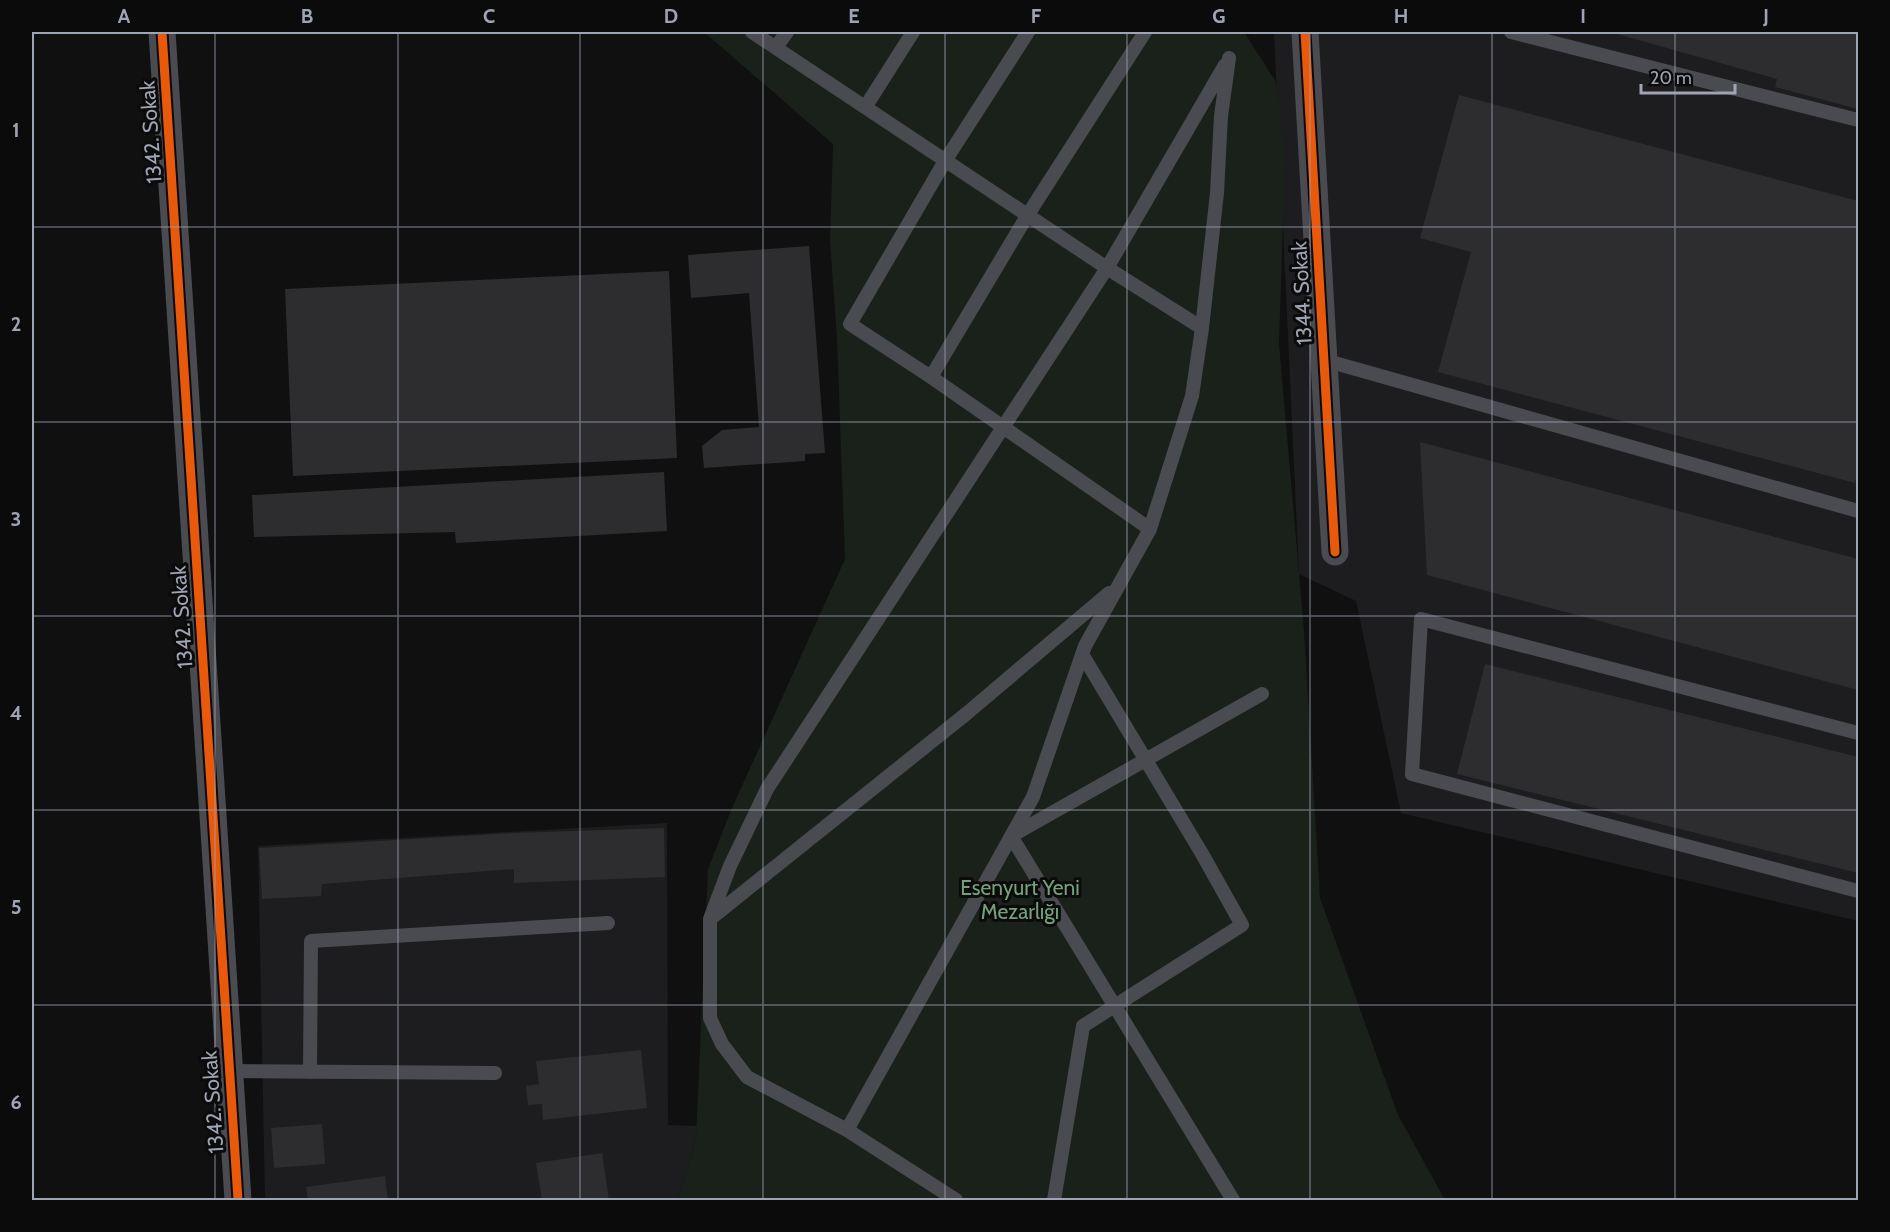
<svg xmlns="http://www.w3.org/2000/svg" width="1890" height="1232" viewBox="0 0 1890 1232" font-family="Cabin,sans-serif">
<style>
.built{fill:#1d1d1f}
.green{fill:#1a211b}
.building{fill:#2d2d30}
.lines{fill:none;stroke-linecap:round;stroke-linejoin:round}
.lane{stroke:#4a4b50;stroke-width:14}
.street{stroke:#4a4b50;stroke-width:27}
.cycleway-casing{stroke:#0b0b0c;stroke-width:13}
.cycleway{stroke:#e8590c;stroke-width:9}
.grid{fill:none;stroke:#9fa4b4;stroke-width:1.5;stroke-opacity:0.55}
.labels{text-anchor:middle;stroke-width:6;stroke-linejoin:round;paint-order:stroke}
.street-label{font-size:21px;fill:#9fa4b4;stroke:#0b0b0c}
.park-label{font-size:21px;fill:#74a17a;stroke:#0b0b0c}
.neatline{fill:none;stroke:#9fa4b4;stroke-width:2}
.grid-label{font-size:20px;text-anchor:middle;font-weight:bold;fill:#9fa4b4}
</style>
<rect width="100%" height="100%" fill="#101011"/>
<path class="built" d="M1274,32H1858V921L1401,813L1356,601L1299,574Z
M667,823L668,1125L697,1126L696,1139L678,1200H265L258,846Z"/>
<path class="green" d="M704,32H1244L1276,82L1285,158L1279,344L1304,631L1320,898L1398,1115L1445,1200H678L696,1139L708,869L732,808L845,559L837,337L830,241L833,144Z"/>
<path class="building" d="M1610,32H1858V109L1775,87L1777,79Z
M1459,95L1858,201V468L1855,483L1438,372L1471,252L1420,238Z
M809,246L825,453L805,454V461L704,468L702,446L722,430L759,427L749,293L691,298L688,255Z
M669,271L677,458L293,476L285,289Z
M1420,442L1858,559V690L1427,575Z
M664,472L667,531L456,543L455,532L254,537L252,495Z
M1485,664L1858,757V873L1457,774Z
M664,828L665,877L514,883V869L322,884L321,896L262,899L259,848L513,833Z
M641,1050L647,1108L543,1120L542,1104L528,1105L526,1086L539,1084L536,1061Z
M322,1124L325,1164L274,1168L271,1128Z
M602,1153L609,1200H542L536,1163Z
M385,1176L388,1200H308L306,1187Z"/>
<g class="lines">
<path class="lane" d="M752,32L1107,268L1202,328
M1145,32L1027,216L931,377L1150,529
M1511,32L1858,120
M776,47L787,32
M866,106L913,32
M1324,360L1858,511
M931,377L850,324L945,161L1028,32
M1858,733L1421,619L1412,774L1858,891
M710,919L730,866L767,789L1107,268L1225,65
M229,1071L495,1073
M310,1072L311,941L608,923
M847,1130L1033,797L1085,646L1150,529L1192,396L1202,328L1217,193L1221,116L1229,58
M956,1200L847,1130L747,1077L722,1044L710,1018V919L966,714L1109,593
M1054,1200L1083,1026L1242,925L1201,852L1082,654
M1233,1200L1011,836L1262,694"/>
<path class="street" d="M162,32L238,1200
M1305,32L1335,552"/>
<defs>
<path id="cycleway" d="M162,32L238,1200
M1305,32L1335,552"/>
</defs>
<use href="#cycleway" class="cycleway-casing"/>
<use href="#cycleway" class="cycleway"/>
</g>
<path class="grid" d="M215,32V1200M398,32V1200M580,32V1200M763,32V1200M945,32V1200M1127,32V1200M1310,32V1200M1492,32V1200M1675,32V1200M32,227H1858M32,422H1858M32,616H1858M32,810H1858M32,1005H1858"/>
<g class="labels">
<g class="street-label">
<text transform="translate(151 132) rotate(-94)" y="7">1342. Sokak</text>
<text transform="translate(1302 293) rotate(-93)" y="7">1344. Sokak</text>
<text transform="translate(182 617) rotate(-94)" y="7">1342. Sokak</text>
<text transform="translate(213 1102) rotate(-94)" y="7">1342. Sokak</text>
</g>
<g class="park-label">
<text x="1020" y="895">Esenyurt Yeni<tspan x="1020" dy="24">Mezarlığı</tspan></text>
</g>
</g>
<rect width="1890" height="1232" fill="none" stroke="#0b0b0c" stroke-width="66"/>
<path d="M1641 84v9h94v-9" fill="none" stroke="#9fa4b4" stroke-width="3"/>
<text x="1650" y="84" font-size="18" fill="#9fa4b4" stroke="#0b0b0c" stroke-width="4.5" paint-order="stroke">20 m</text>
<rect x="33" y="33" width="1824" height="1166" class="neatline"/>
<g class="grid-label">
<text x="124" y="23">A</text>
<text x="307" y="23">B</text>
<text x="489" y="23">C</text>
<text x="671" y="23">D</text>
<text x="854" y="23">E</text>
<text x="1036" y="23">F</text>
<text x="1219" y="23">G</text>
<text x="1401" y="23">H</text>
<text x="1583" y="23">I</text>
<text x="1766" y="23">J</text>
<text x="16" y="137">1</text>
<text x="16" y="331">2</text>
<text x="16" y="526">3</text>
<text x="16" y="720">4</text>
<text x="16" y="914">5</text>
<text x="16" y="1109">6</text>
</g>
</svg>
